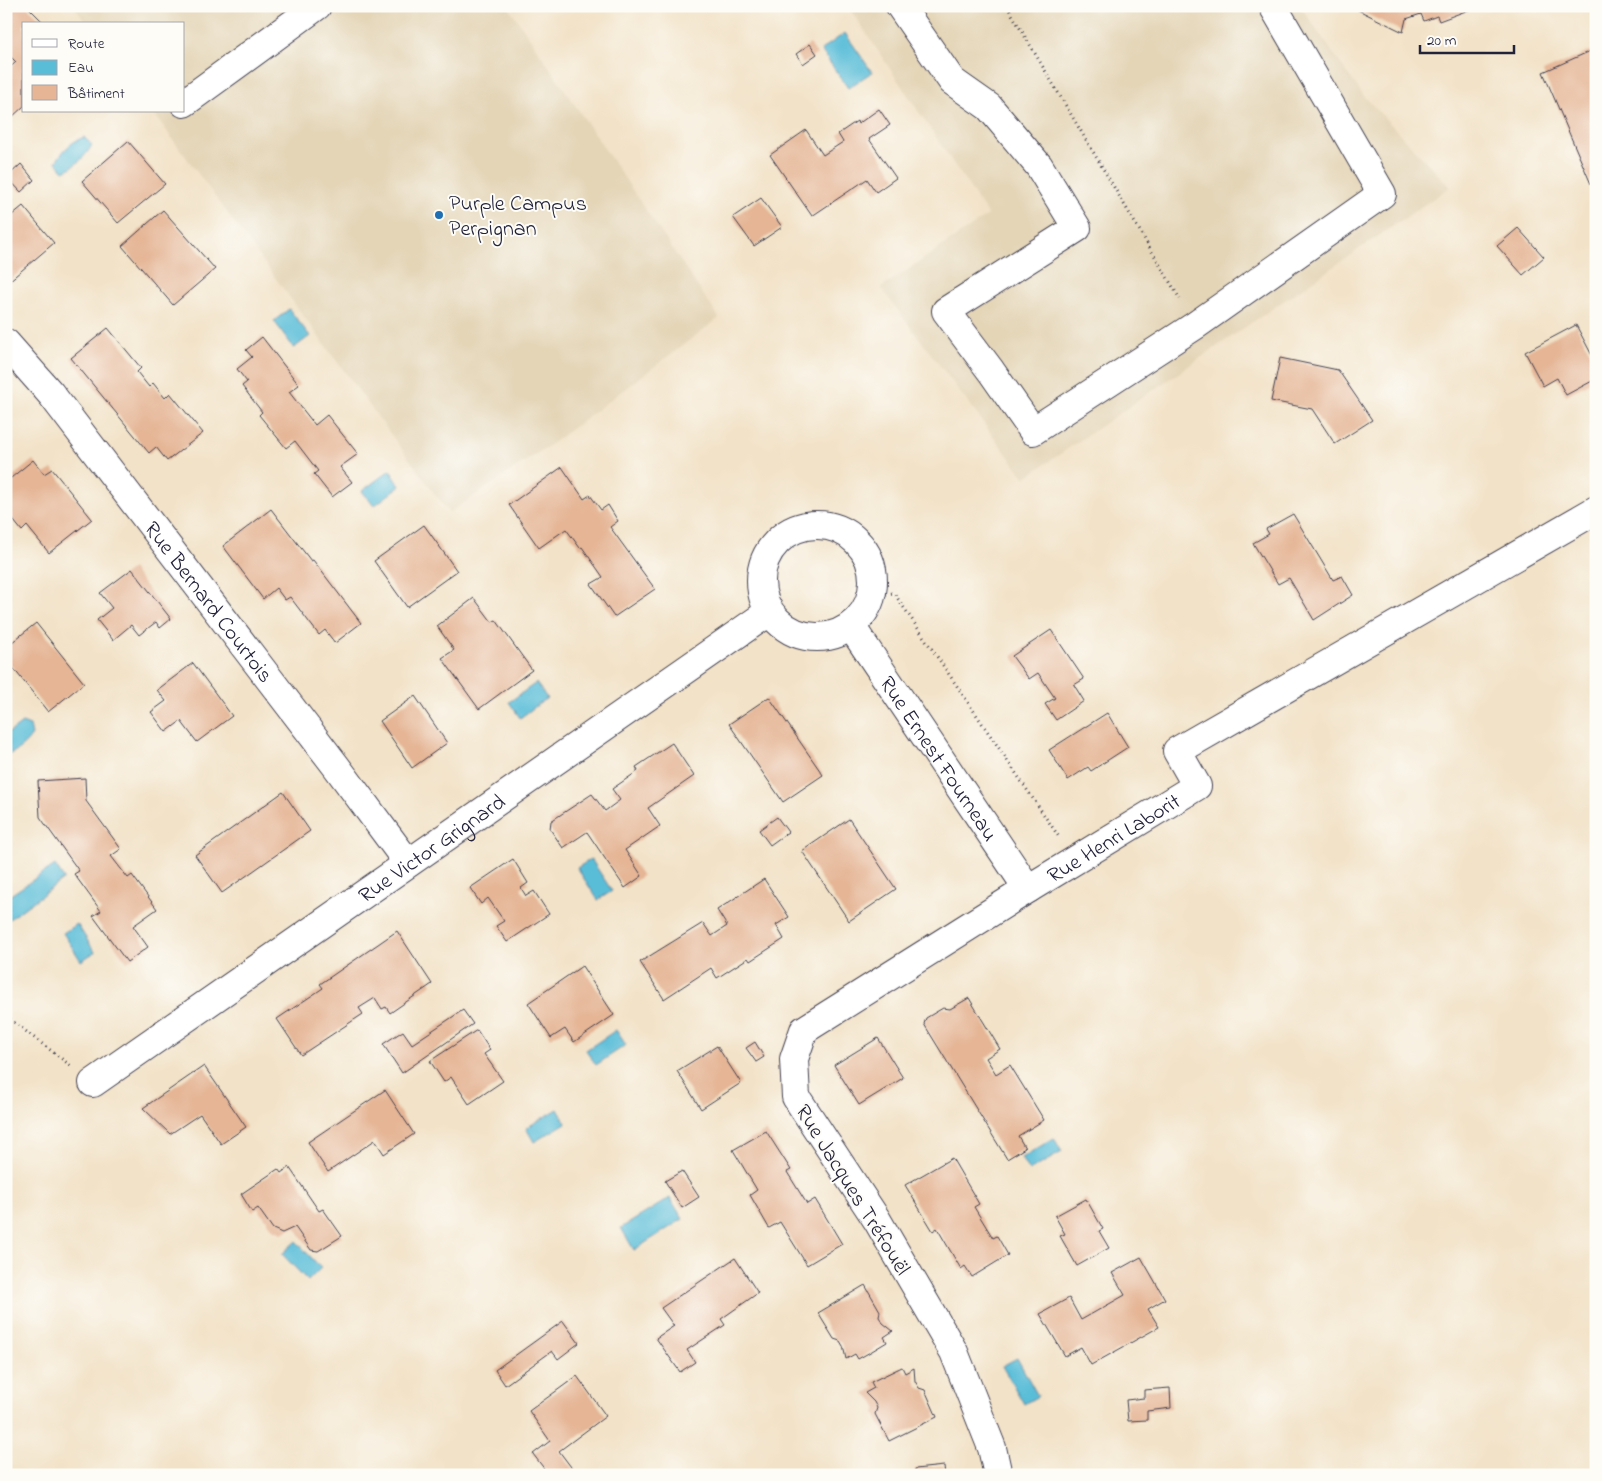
<svg xmlns="http://www.w3.org/2000/svg" width="1602" height="1481" viewBox="0 0 1602 1481" font-family="'Indie Flower',sans-serif">
<style>
.built{fill:#e4d5b7}
.water{fill:#5abdd8;stroke:#3e708a}
.building{fill:#e5b595}
.lines{fill:none;stroke-linecap:round;stroke-linejoin:round}
.minor-casing{stroke:#413f50;stroke-width:30}
.path{stroke:#413f50;stroke-width:3;stroke-dasharray:1 4;stroke-linecap:butt}
.minor{stroke:#fff;stroke-width:28}
.poi-dot{fill:#1f6fb2;stroke:#fdfcf7;stroke-width:2}
.labels{text-anchor:middle;stroke-width:4;stroke-linejoin:round;paint-order:stroke}
.poi-label{font-size:22px;fill:#22223b;stroke:#fdfcf7;text-anchor:start}
.street-label{font-size:22px;fill:#22223b;stroke:#fdfcf7}
</style>
<rect width="100%" height="100%" fill="#fdfcf7"/>
<filter id="ink" filterUnits="userSpaceOnUse"><feTurbulence type="fractalNoise" baseFrequency=".02" numOctaves="2"/><feDisplacementMap in="SourceGraphic" scale="10" xChannelSelector="R" yChannelSelector="G"/><feConvolveMatrix kernelMatrix="1 2 1 2 8 2 1 2 1" color-interpolation-filters="sRGB"/></filter>
<filter id="wash" filterUnits="userSpaceOnUse"><feTurbulence type="fractalNoise" baseFrequency=".0096" numOctaves="4" result="noise"/><feDisplacementMap in="SourceGraphic" scale="20" xChannelSelector="R" yChannelSelector="G"/><feGaussianBlur stdDeviation="1.12" result="paint"/><feColorMatrix in="noise" values="0 0 0 0 0 0 0 0 0 0 0 0 0 0 0 0 0 1.4 0 .05"/><feComposite in="paint" operator="in"/></filter>
<g filter="url(#wash)">
<rect width="100%" height="100%" fill="#f2e2c7"/>
<path class="built" d="M74,6H508L719,318L554,442L449,513L152,111H184V24H87Z
M848,6H1300L1363,95L1450,187L1025,478L881,288L988,215Z"/>
<path class="water" d="M845,33L872,72L848,88L821,50Z
M84,137L92,145C85,157 77,165 64,171L56,162C63,150 71,142 84,137Z
M289,309L310,336L294,348L274,321Z
M390,470L400,486L374,506L362,491Z
M536,683L547,698L520,718L509,702Z
M22,723L30,726L32,735C27,743 16,753 6,755V732H10Z
M591,859L612,891L598,900L577,868Z
M55,865L64,879L8,920L6,917V898Z
M77,924L95,952L81,961L63,933Z
M616,1030L626,1045L596,1065L586,1050Z
M558,1109L566,1123L534,1142L526,1128Z
M1054,1138L1062,1152L1029,1171L1021,1158Z
M670,1198L683,1219L634,1250L621,1228Z
M296,1241L321,1268L308,1281L282,1254Z
M1017,1358L1038,1396L1024,1404L1002,1366Z"/>
<g id="blocks">
<path class="building" d="M6,6H27L45,24H24V106L11,118L6,113V71L16,62L6,52Z
M1350,6H1479L1439,21L1437,16L1424,21L1421,14L1406,19L1403,32Z
M810,44L817,54L803,64L796,54Z
M1595,49L1596,182L1591,184L1543,72Z
M879,109L890,125L869,139L896,178L876,192L867,179L812,216L770,155L806,130L823,155L843,142L838,134L857,121L858,124Z
M128,141L165,184L118,223L82,181Z
M21,164L34,180L21,192L7,177Z
M761,198L782,227L754,246L733,217Z
M23,206L54,243L8,282L6,280V220Z
M163,210L215,269L173,305L122,246Z
M1518,228L1544,257L1523,275L1497,246Z
M1576,325L1596,363V379L1566,395L1557,378L1543,386L1525,352Z
M108,328L141,368L137,372L149,387L153,383L165,398L170,393L203,433L167,461L156,447L149,453L71,358Z
M262,337L299,385L289,392L315,425L327,415L358,454L340,467L352,482L332,497L314,474L318,471L295,441L286,448L259,415L262,412L242,386L247,382L237,369L252,357L246,350Z
M1280,358L1338,370L1372,420L1335,444L1312,409L1271,401Z
M33,460L44,474L52,469L92,519L49,553L27,526L22,531L6,511V482Z
M562,467L584,499L590,495L601,510L608,505L618,521L610,527L655,589L614,617L591,584L603,577L582,547L580,548L566,529L539,548L509,505Z
M271,509L311,561L313,560L361,623L335,643L325,630L319,635L290,597L285,600L276,588L263,599L223,546Z
M1293,514L1333,580L1342,576L1353,595L1314,620L1289,578L1278,584L1253,543L1269,534L1266,529Z
M424,525L457,571L407,607L374,561Z
M132,569L171,619L160,628L156,622L139,635L131,625L113,640L97,620L112,608L100,593Z
M474,598L492,622L496,620L532,670L479,709L442,658L454,650L437,626Z
M36,623L84,683L48,712L6,659V647Z
M1051,630L1084,679L1074,685L1084,701L1056,720L1045,704L1055,698L1038,673L1029,679L1012,656Z
M193,663L232,716L197,742L181,721L166,732L151,712L166,701L157,690Z
M415,696L447,743L412,768L380,721Z
M769,697L823,775L783,802L729,724Z
M1107,713L1128,747L1091,771L1088,767L1068,780L1049,750Z
M672,743L694,776L648,808L660,826L625,850L642,876L625,888L587,832L563,848L550,829L551,821L592,794L605,811L620,800L612,789L638,771L636,767Z
M85,778L86,801L121,849L111,856L128,878L132,875L157,909L133,926L148,947L127,962L93,916L101,911L74,874L79,871L40,817L38,781Z
M283,792L310,831L222,893L195,855Z
M777,817L788,832L770,845L759,830Z
M849,819L896,889L849,921L802,851Z
M513,859L528,883L521,888L526,896L534,891L549,914L507,942L496,926L504,921L488,898L481,904L470,888Z
M764,879L789,917L776,925L784,939L750,961L748,958L717,978L711,968L664,999L640,962L703,923L712,936L727,926L717,910Z
M397,931L432,984L390,1013L386,1007L382,1009L375,998L359,1008L363,1014L301,1055L277,1019L323,988L320,984Z
M582,966L614,1015L574,1042L565,1029L551,1038L528,1003Z
M969,998L1000,1049L986,1058L996,1074L1010,1065L1044,1120L1018,1136L1025,1148L1007,1159L924,1024L926,1018L943,1008L950,1009Z
M463,1010L473,1024L402,1073L383,1044L403,1031L412,1044Z
M477,1030L490,1050L484,1054L503,1081L469,1104L451,1077L444,1082L430,1061Z
M878,1038L903,1078L859,1105L834,1065Z
M755,1042L764,1057L756,1062L746,1048Z
M717,1046L741,1083L701,1109L677,1071Z
M204,1066L246,1127L221,1144L200,1114L170,1134L143,1108Z
M385,1090L414,1134L384,1154L375,1140L328,1172L308,1142Z
M766,1131L791,1170L787,1172L807,1204L815,1199L842,1244L807,1265L780,1222L769,1228L750,1195L757,1190L733,1150Z
M952,1158L979,1204L974,1207L993,1238L997,1236L1008,1255L972,1277L965,1266L961,1269L937,1228L933,1231L905,1185Z
M289,1167L319,1211L323,1209L342,1236L318,1251L311,1250L295,1227L282,1233L273,1229L258,1208L252,1212L241,1194L278,1169L281,1173Z
M682,1171L699,1197L682,1208L665,1181Z
M1086,1199L1103,1229L1099,1231L1109,1248L1077,1266L1060,1236L1065,1234L1055,1216Z
M1141,1257L1165,1299L1148,1309L1159,1327L1091,1365L1081,1347L1065,1356L1040,1314L1069,1298L1081,1320L1125,1295L1112,1273Z
M735,1258L758,1293L721,1319L725,1325L687,1350L695,1362L680,1372L656,1338L674,1326L661,1308Z
M865,1285L880,1311L879,1317L883,1323L893,1331L884,1337L887,1342L872,1351L858,1359L855,1354L846,1359L843,1346L840,1341L834,1339L818,1313Z
M563,1321L579,1343L558,1359L552,1351L505,1385L495,1370Z
M902,1367L905,1373L914,1368L915,1381L919,1388L925,1390L937,1417L889,1441L875,1414L877,1408L874,1402L865,1393L874,1388L871,1382Z
M577,1376L606,1416L559,1451L577,1475H549L533,1454L550,1441L529,1411Z
M1170,1388L1171,1408L1147,1411V1420L1128,1421L1126,1400L1144,1398V1390Z
M944,1466L945,1475H915V1469Z"/>
</g>
</g>
<g filter="url(#ink)">
<use href="#blocks" fill-opacity="0" stroke="#413f50" stroke-width="1"/>
<g class="lines">
<defs>
<g id="minor">
<path d="M900,6L952,81L989,107L1039,166L1077,228L946,311L991,371L1033,431L1196,325L1382,194L1273,6"/>
<path d="M184,103L317,6"/>
<path id="s1" d="M6,343L51,394L336,766L408,863"/>
<circle cx="817" cy="581" r="56"/>
<path id="s2" d="M851,626L1028,889"/>
<path id="s3" d="M93,1083L769,612"/>
<path id="s4" d="M998,1475L992,1448L954,1352L877,1220L796,1097L794,1059L804,1030L1028,889L1197,786L1177,751L1596,510"/>
</g>
</defs>
<use href="#minor" class="minor-casing"/>
<path class="path" d="M1007,6L1180,299
M871,595L894,593L1059,837
M6,1016L71,1066"/>
<use href="#minor" class="minor"/>
</g>
</g>
<circle class="poi-dot" cx="439" cy="215" r="5"/>
<g class="labels">
<g class="poi-label">
<text x="449" y="210">Purple Campus<tspan x="449" dy="25">Perpignan</tspan></text>
</g>
<g class="street-label">
<text dy="8" stroke="none"><textPath href="#s1" startOffset="329">Rue Bernard Courtois</textPath></text>
<text dy="8" stroke="none"><textPath href="#s2" startOffset="159">Rue Ernest Fourneau</textPath></text>
<text dy="8" stroke="none"><textPath href="#s4" startOffset="864">Rue Henri Laborit</textPath></text>
<text dy="8" stroke="none"><textPath href="#s3" startOffset="412">Rue Victor Grignard</textPath></text>
<text transform="translate(854 1189) rotate(58)" y="8">Rue Jacques Tréfouël</text>
</g>
</g>
<rect width="1602" height="1481" fill="none" stroke="#fdfcf7" stroke-width="25"/>
<rect x="22" y="22" width="162" height="90" fill="#fdfcf7" stroke="#a5a5ac"/>
<rect x="32" y="39" width="25" height="8" fill="#ffffff" stroke="#a5a5ac"/>
<text x="68" y="48" font-size="15" fill="#22223b">Route</text>
<rect x="32" y="60" width="25" height="15" fill="#5abdd8" stroke="#a5a5ac"/>
<text x="68" y="72" font-size="15" fill="#22223b">Eau</text>
<rect x="32" y="85" width="25" height="15" fill="#e5b595" stroke="#a5a5ac"/>
<text x="68" y="98" font-size="15" fill="#22223b">Bâtiment</text>
<path d="M1420 45v8h94v-8" fill="none" stroke="#22223b" stroke-width="2.5"/>
<text x="1427" y="45" font-size="15" fill="#22223b" stroke="#fdfcf7" stroke-width="4" paint-order="stroke">20 m</text>
</svg>
